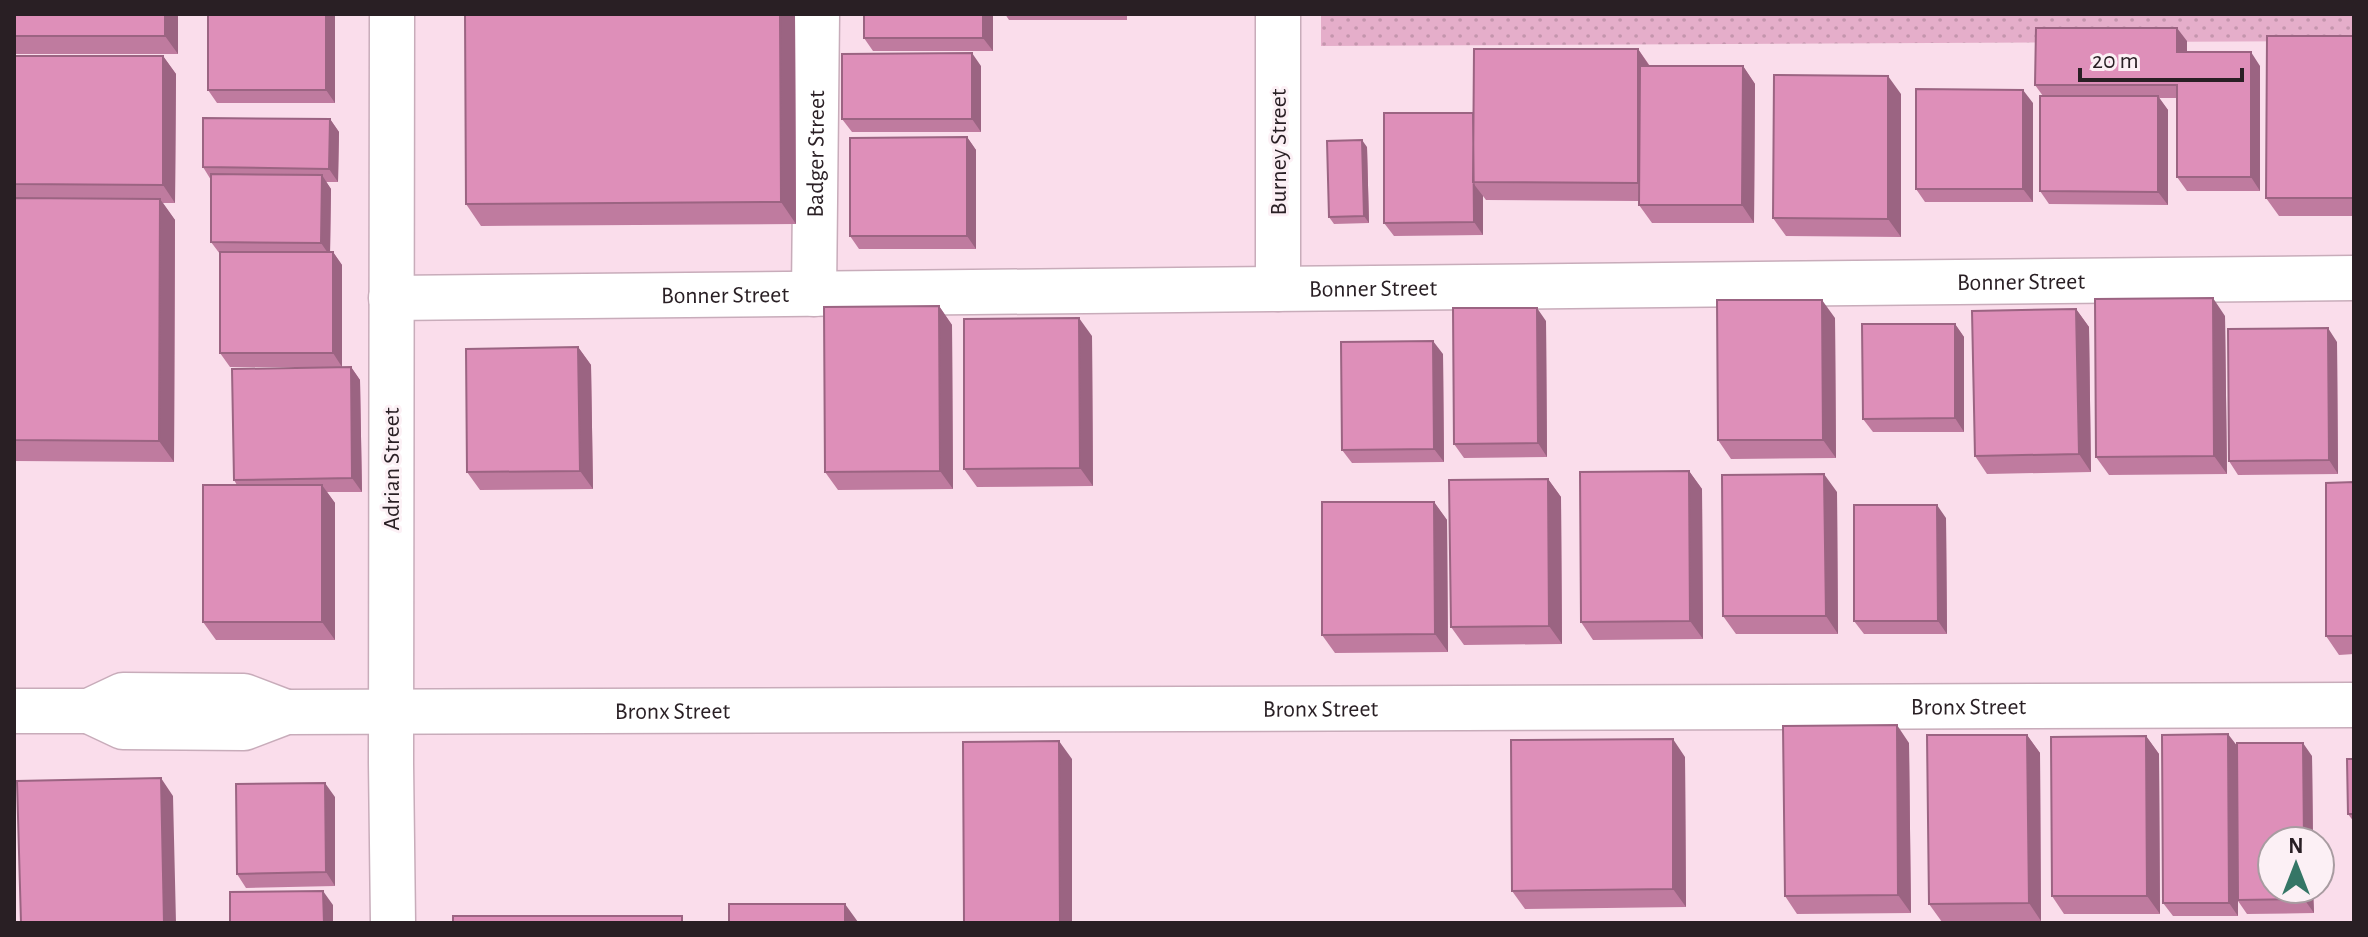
<svg xmlns="http://www.w3.org/2000/svg" width="2368" height="937" viewBox="0 0 2368 937" font-family="'Alegreya Sans',sans-serif">
<style>
.grass{fill:url(#grass-dots)}
.lines{fill:none;stroke-linecap:round;stroke-linejoin:round}
.street-casing{stroke:#c8acba;stroke-width:47}
.street{stroke:#fff;stroke-width:44}
.wall{fill:#bf7b9f}
.shaded-wall{fill:#9b6482}
.building{fill:#de8fb9;stroke:#9b6482;stroke-width:2}
.labels{text-anchor:middle;stroke-width:6;stroke-linejoin:round;paint-order:stroke}
.street-label{font-size:24px;fill:#291f24;stroke:#fcf0f5}
</style>
<defs>
<pattern id="grass-dots" width="8" height="8" patternUnits="userSpaceOnUse" patternTransform="scale(2)"><rect width="8" height="8" fill="#e5aeca"/><path d="M2 2h.1M6 6h.1" fill="none" stroke="#c495ad" stroke-width="1.8" stroke-linecap="round"/></pattern>
</defs>
<rect width="100%" height="100%" fill="#faddeb"/>
<path class="grass" d="M1321,14H2354V41L1321,46Z"/>
<g class="lines">
<defs>
<g id="street">
<path d="M392,14L391,763L393,923"/>
<path d="M1278,14V289"/>
<path id="s1" d="M814,294L817,14"/>
<path id="s2" d="M391,298L2354,278"/>
<path d="M14,711H89L123,695L244,696L286,712"/>
<path id="s3" d="M89,711L123,727L244,728L286,712L2354,705"/>
</g>
</defs>
<use href="#street" class="street-casing"/>
<use href="#street" class="street"/>
</g>
<path class="wall" d="M14,14H178V54H14Z
M335,14V103H217L208,90Z
M465,14H795L796,224L481,226L466,204Z
M993,14V51H873L864,38Z
M1005,14H1127V20H1009Z
M2354,36V216H2279L2266,198Z
M2187,41V52L2260,66V191H2187L2177,177V98H2159L2168,110V205L2049,204L2040,191L2043,96L2035,85Z
M1638,49L1650,66H1743L1755,84L1754,223H1652L1639,205V201L1486,200L1483,196V235L1394,236L1384,223L1473,113Z
M14,56H163L176,74L175,203H163L175,220L174,462L14,461Z
M981,66V132H852L842,119Z
M1901,94V237L1786,236L1773,218Z
M2033,103V202H1925L1916,189Z
M330,119L339,132L338,182H326L331,189L330,252H333L342,265V367H230L220,353V254L211,242V180L203,167Z
M967,137L976,150V249H859L850,236Z
M1367,147L1369,223L1334,224L1329,217Z
M939,306L952,325L953,489L838,490L825,472Z
M2076,309L2089,327L2091,472L1987,474L1975,456Z
M2225,316L2227,474L2109,475L2096,457Z
M1835,318L1836,458L1731,459L1718,440Z
M1546,321L1547,457L1464,458L1454,444Z
M1955,324L1964,337V432H1873L1863,419Z
M1092,336L1093,486L977,487L964,469Z
M2337,342L2338,474L2238,475L2229,461Z
M578,347L591,365L593,489L480,490L467,472Z
M1443,354L1444,462L1352,463L1342,450Z
M351,367L360,380L362,492H327L335,503V640H216L203,622L237,485L234,480Z
M1689,471L1702,489L1703,639L1593,640L1581,622Z
M1548,479L1561,497L1562,644L1464,645L1451,627Z
M2354,482V654L2339,655L2326,636Z
M1837,492L1838,634H1736L1723,616Z
M1434,502L1447,520L1448,652L1335,653L1322,635Z
M1946,518L1947,634H1864L1854,621Z
M2027,735L2040,753L2041,921L1942,922L1929,904Z
M2146,736L2159,754L2160,914H2064L2052,896Z
M1909,743L1911,913L1797,914L1785,896Z
M2237,746L2312,756L2313,841H2272V889H2313L2314,913L2247,914L2238,901V916H2173L2163,903Z
M1685,757L1686,907L1525,909L1512,891Z
M2354,759V822L2348,814Z
M335,797V886L246,888L237,874Z"/>
<path class="shaded-wall" d="M165,14H178V54L165,36Z
M326,14H335V103L326,90Z
M780,14H795L796,224L781,202Z
M983,14H993V51L983,38Z
M2177,28L2187,41V66L2177,52Z
M1638,49L1650,67V201L1638,183Z
M2251,52L2260,66V191L2251,177Z
M972,53L981,66V132L972,119Z
M163,56L176,74L175,203L163,185Z
M1743,66L1755,84L1754,223L1742,205Z
M1888,76L1901,94V237L1888,219Z
M2023,90L2033,103V202L2023,189Z
M2158,96L2168,110V205L2158,192Z
M330,119L339,132L338,182L329,169Z
M967,137L976,150V249L967,236Z
M1362,140L1367,147L1369,223L1364,216Z
M322,175L331,189L330,256L321,243Z
M1473,183L1483,196V235L1474,222Z
M160,199L175,220L174,462L159,441Z
M333,252L342,265V367L333,353Z
M2213,298L2225,316L2227,474L2214,456Z
M1822,300L1835,318L1836,458L1823,440Z
M939,306L952,325L953,489L940,471Z
M1537,308L1546,321L1547,457L1538,443Z
M2076,309L2089,327L2091,472L2079,454Z
M1079,318L1092,336L1093,486L1080,468Z
M1955,324L1964,337V432L1955,418Z
M2328,328L2337,342L2338,474L2329,460Z
M1433,341L1443,354L1444,462L1434,449Z
M578,347L591,365L593,489L580,471Z
M351,367L360,380L362,492L352,478Z
M1689,471L1702,489L1703,639L1690,621Z
M1824,474L1837,492L1838,634L1826,616Z
M1548,479L1561,497L1562,644L1549,626Z
M322,485L335,503V640L322,622Z
M1434,502L1447,520L1448,652L1435,634Z
M1937,505L1946,518L1947,634L1938,621Z
M1897,725L1909,743L1911,913L1898,895Z
M2228,734L2238,747V916L2229,903Z
M2027,735L2040,753L2041,921L2029,903Z
M2146,736L2159,754L2160,914L2147,896Z
M1673,739L1685,757L1686,907L1673,889Z
M1059,741L1072,759V923H1060Z
M2303,743L2312,756L2313,841H2304Z
M161,778L173,796L176,923H164Z
M325,783L335,797V886L326,872Z
M2304,889H2313L2314,913L2304,899Z
M323,891L333,905V923H324Z
M845,904L858,922V923H845Z"/>
<path class="building" d="M14,14H165V36H14Z
M208,14H326V90H208Z
M465,14H780L781,202L466,204Z
M864,14H983V38H864Z
M2036,28H2177V52H2251V177H2177V85H2035Z
M2267,36H2354V198H2266Z
M1474,49H1638V183L1473,182Z
M972,53V119H842V54Z
M14,56H163V185L14,184Z
M1640,66H1743L1742,205H1639Z
M1774,75L1888,76V219L1773,218Z
M1916,89L2023,90V189H1916Z
M2040,96H2158V192L2040,191Z
M1384,113H1473L1474,222L1384,223Z
M203,118L330,119L329,169L203,167Z
M967,137V236H850V138Z
M1362,140L1364,216L1329,217L1327,141Z
M211,174L322,175L321,243L211,242Z
M14,198L160,199L159,441L14,440Z
M220,252H333V353H220Z
M2213,298L2214,456L2096,457L2095,299Z
M1717,300H1822L1823,440H1718Z
M939,306L940,471L825,472L824,307Z
M1453,308H1537L1538,443L1454,444Z
M2076,309L2079,454L1975,456L1972,311Z
M1079,318L1080,468L964,469V319Z
M1862,324H1955V418L1863,419Z
M2328,328L2329,460L2229,461L2228,329Z
M1433,341L1434,449L1342,450L1341,342Z
M578,347L580,471L467,472L466,349Z
M351,367L352,478L234,480L232,369Z
M1689,471L1690,621L1581,622L1580,472Z
M1824,474L1826,616H1723L1722,475Z
M1548,479L1549,626L1451,627L1449,480Z
M2354,482V636H2326V483Z
M203,485H322V622H203Z
M1322,502H1434L1435,634L1322,635Z
M1854,505H1937L1938,621H1854Z
M1897,725L1898,895L1785,896L1783,726Z
M2228,734L2229,903H2163L2162,735Z
M1927,735H2027L2029,903L1929,904Z
M2146,736L2147,896H2052L2051,737Z
M1673,739V889L1512,891L1511,740Z
M1059,741L1060,923H964L963,742Z
M2237,743H2303L2304,841H2272V889H2304V899L2238,900Z
M2347,759H2354V814H2348Z
M161,778L164,923H21L17,781Z
M325,783L326,872L237,874L236,784Z
M323,891L324,923H230V892Z
M729,904H845V923H729Z
M453,916H682V923H453Z"/>
<g class="labels">
<g class="street-label">
<text transform="translate(1278 152) rotate(-90)" y="8">Burney Street</text>
<text dy="8" stroke="none"><textPath href="#s1" startOffset="140">Badger Street</textPath></text>
<text dy="8" stroke="none"><textPath href="#s2" startOffset="1630">Bonner Street</textPath></text>
<text dy="8" stroke="none"><textPath href="#s2" startOffset="982">Bonner Street</textPath></text>
<text dy="8" stroke="none"><textPath href="#s2" startOffset="334">Bonner Street</textPath></text>
<text transform="translate(391 469) rotate(-90)" y="8">Adrian Street</text>
<text dy="8" stroke="none"><textPath href="#s3" startOffset="1886">Bronx Street</textPath></text>
<text dy="8" stroke="none"><textPath href="#s3" startOffset="1238">Bronx Street</textPath></text>
<text dy="8" stroke="none"><textPath href="#s3" startOffset="590">Bronx Street</textPath></text>
</g>
</g>
<rect width="2368" height="937" fill="none" stroke="#291f24" stroke-width="32"/>
<g transform="translate(2296 865)"><circle r="38" fill="#fcf0f5" stroke="#a89ca1" stroke-width="2"/>
<path d="M0-6L14 30L0 20L-14 30Z" fill="#357666"/>
<text y="-12" font-size="22" font-weight="bold" text-anchor="middle" fill="#291f24">N</text>
</g>
<path d="M2080 68v12h162v-12" fill="none" stroke="#291f24" stroke-width="4"/>
<text x="2092" y="68" font-size="24" fill="#291f24" stroke="#fcf0f5" stroke-width="6" paint-order="stroke">20 m</text>
</svg>
